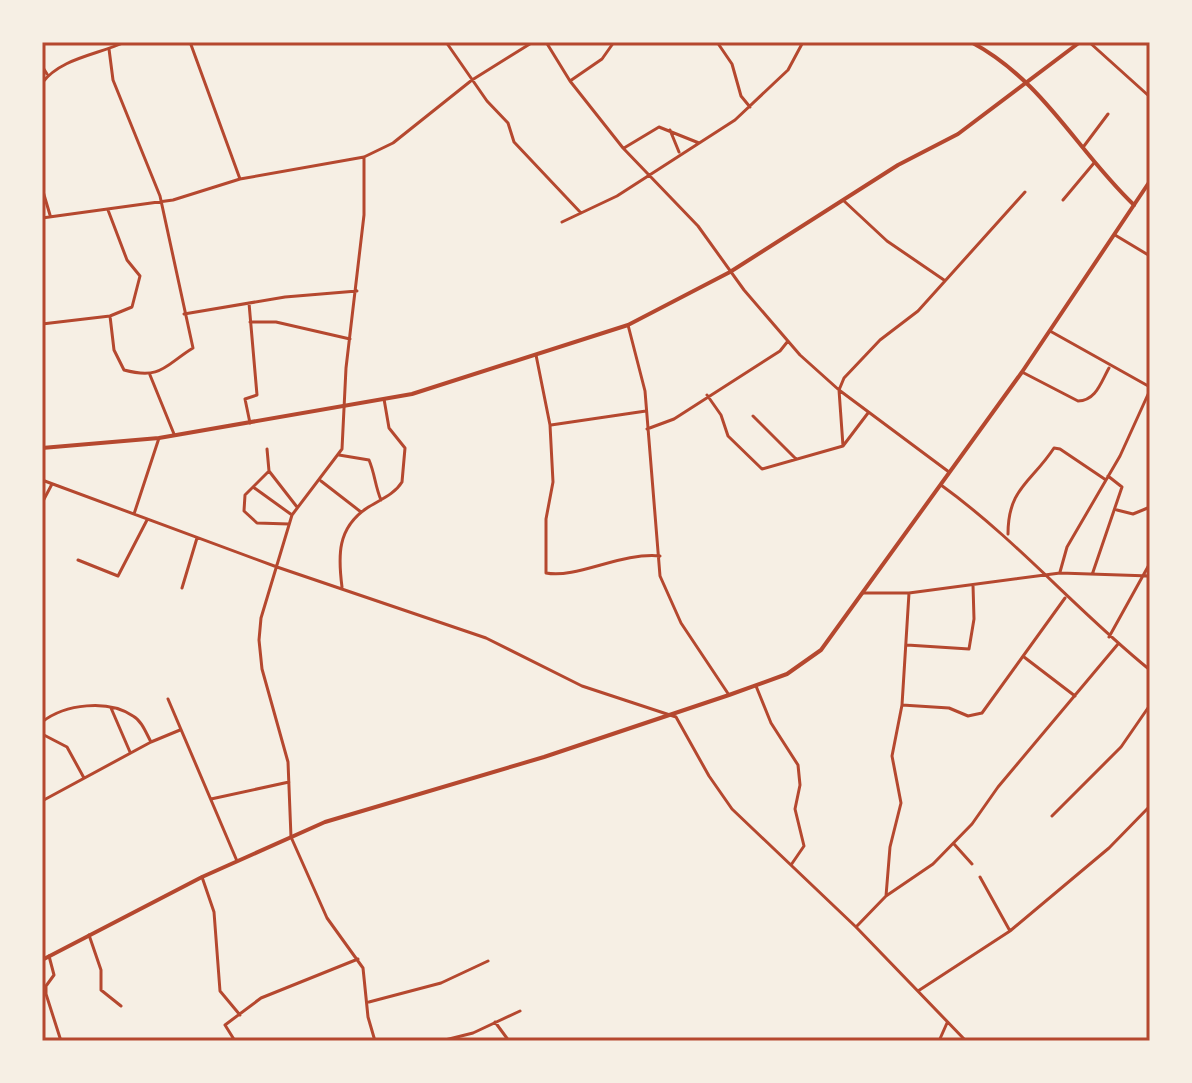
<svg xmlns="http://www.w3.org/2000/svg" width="1192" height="1083" viewBox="0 0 1192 1083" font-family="Helvetica,sans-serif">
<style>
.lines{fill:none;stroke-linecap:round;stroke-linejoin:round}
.minor{stroke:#b5482f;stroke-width:3}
.tertiary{stroke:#b5482f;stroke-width:4}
.secondary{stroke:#b5482f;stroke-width:4}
.neatline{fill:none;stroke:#b5482f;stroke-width:3}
</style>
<rect width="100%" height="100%" fill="#f6efe4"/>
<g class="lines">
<path class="minor" d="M190,42L240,179
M446,42L487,101L508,123L514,142L581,213
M546,42L570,81L623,148L698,226L744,290L800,355L839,390L949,472
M717,42L732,64L741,96L750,107
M1089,42L1150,97
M109,49L113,80L160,196L193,348C165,365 162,380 124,370L114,350L110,316
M42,66L47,74
M570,81L602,59L614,42
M42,83C61,58 97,55 125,42
M670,130L679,152
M1084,146L1108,114
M624,148L659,127L699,143
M364,157V215L346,368L342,449L292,515L261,618L259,640L262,669L288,762L291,837L327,918L363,968L368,1017L375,1041
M42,188L50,215
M1063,200L1094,163
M844,201L887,241L944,280
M42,218L173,200L240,179L364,157L393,143L472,80L533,42
M562,222L617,196L735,120L788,70L803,42
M1115,235L1150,256
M249,303L257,395L245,399L250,423
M184,314L285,297L357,291
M250,322H276L350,339
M42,324L110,316L132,307L140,276L127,260L108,210
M628,325L645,391L660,576L681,623L729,695
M1050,331L1150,387
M536,355L550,425L553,482L546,519V573C577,579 621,552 660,556
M1022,372L1078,401C1096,401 1101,382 1109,368
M150,375L174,434
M707,395L721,415L728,436L762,469L843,446L868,413
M753,416L796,459
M551,425L646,411
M647,429L674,419L780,351L788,341
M843,446L839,390L844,378L880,340L918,311L1025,192
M267,449L269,471L297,507
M339,455L369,460C375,474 375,486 381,500
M269,471L245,495L244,511L257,523L289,524
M42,480L277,567L486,638L582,686L676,717L709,776L732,809L856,927L966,1041
M321,481L361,512
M941,485C1017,540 1077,611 1150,670
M253,487L292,515
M42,503L52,484
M1117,510L1133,514L1150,507
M134,514L159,438
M1008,534C1008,488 1031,483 1054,448L1060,449L1106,480
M78,560L118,576L147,520
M1060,572L1067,547L1120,456L1150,390
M1093,572L1122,487L1108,476
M342,587C338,556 337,528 367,508C379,500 394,495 402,482L405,448L389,428L384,399
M182,588L197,538
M863,593H909L1060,573L1150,576
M1109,637L1150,563
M907,645L969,649L974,619L973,585
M1024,657L1075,696
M756,686L771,723L798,765L800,785L795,809L804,846L791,865
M168,699L237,861
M902,705L949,708L968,716L982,713L1065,598
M111,708L130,752
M42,722C65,704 108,699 133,716C142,721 146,733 151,742
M42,734L67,747L84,778
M211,799L289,782
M42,801L151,742L180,730
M1052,816L1121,747L1150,705
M954,844L972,864
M202,877L214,912L220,991L240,1015
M980,877L1010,931
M886,896L890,847L901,803L892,756L902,705L909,593
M856,927L886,896L933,864L972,824L998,787L1118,644
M89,935L101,970V990L121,1006
M49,956L54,975L46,986V994L61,1041
M918,991L1010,931L1109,848L1150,806
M369,1002L441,983L488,961
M495,1022L509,1041
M235,1041L225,1025L261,998L358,959
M441,1041L473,1033L520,1011
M939,1041L947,1023"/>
<path class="tertiary" d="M971,42C1044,81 1077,151 1134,205"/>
<path class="secondary" d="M42,448L159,438L412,394L628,325L730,272L898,165L958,134L1080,42
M42,960L202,877L325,822L544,757L729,695L787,674L821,650L1022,372L1150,181"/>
</g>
<rect width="1192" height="1083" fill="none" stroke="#f6efe4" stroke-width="88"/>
<rect x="44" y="44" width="1104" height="995" class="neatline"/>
</svg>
